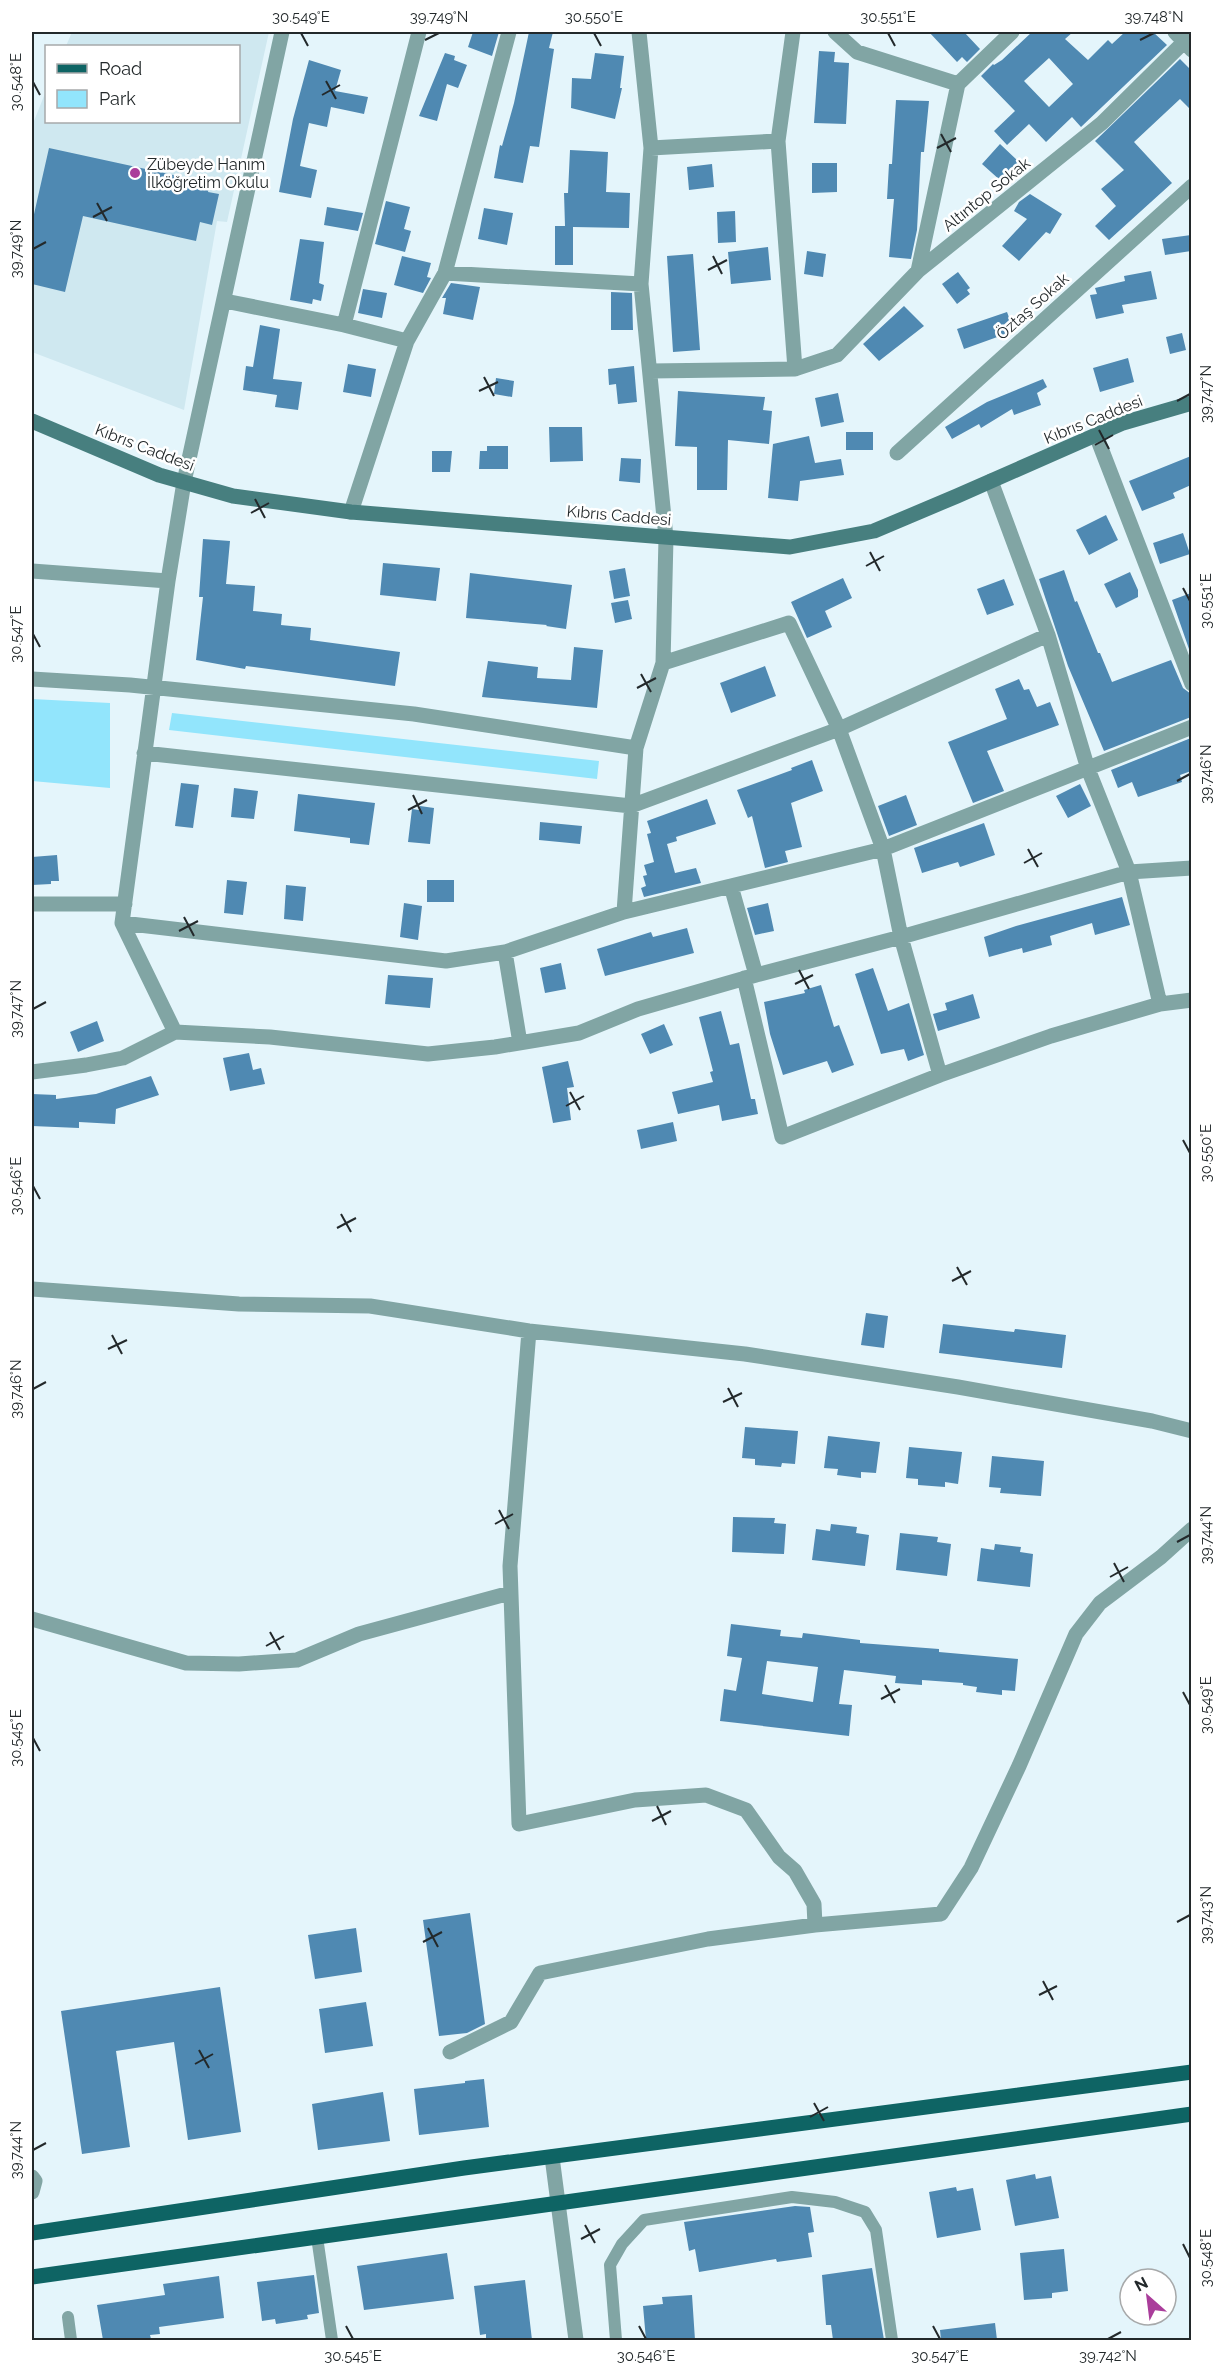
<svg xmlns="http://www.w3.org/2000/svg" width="1223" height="2372" viewBox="0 0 1223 2372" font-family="Raleway,sans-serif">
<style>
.built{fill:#cfe8f0}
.green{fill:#92e5fc}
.building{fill:#4f89b2;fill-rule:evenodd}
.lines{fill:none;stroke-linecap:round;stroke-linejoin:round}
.lane{stroke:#81a5a4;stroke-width:12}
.street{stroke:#81a5a4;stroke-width:15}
.secondary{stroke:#477f7f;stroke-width:15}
.primary{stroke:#0e6464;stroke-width:15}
.ticks{fill:none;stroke:#23292b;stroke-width:2}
.poi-dot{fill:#aa3d9b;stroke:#fff;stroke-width:2}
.labels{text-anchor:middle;stroke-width:5;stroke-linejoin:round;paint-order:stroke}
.poi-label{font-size:16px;fill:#23292b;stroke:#fff;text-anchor:start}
.street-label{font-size:16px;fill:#23292b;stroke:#fff}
.neatline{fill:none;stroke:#23292b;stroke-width:2}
.ticks-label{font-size:15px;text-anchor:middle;fill:#23292b}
</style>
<rect width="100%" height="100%" fill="#e4f5fb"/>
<path class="built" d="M72,32H269L227,222L217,221L184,410L32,352V126L46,91V122H238V46H66Z"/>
<path class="green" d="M32,699L110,703V788L32,781Z
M172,713L599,761L597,779L169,730Z"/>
<path class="building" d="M473,32H499L492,56L468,47Z
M529,32H553L549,48L554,49L539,147L530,146L523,183L494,178L500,145L502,146L514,103Z
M929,32H964L980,49L967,62L962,57L957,62Z
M1032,32H1073L1065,39L1088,60L1108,40L1112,44L1125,32H1153L1167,45L1081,127L1072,117L1046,142L1029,124L1007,145L994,131L1015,111L981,76L993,64L994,65L1002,60ZM1049,58L1073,84L1049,107L1024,81Z
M819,51L835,52L834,62L849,63L846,124L814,123Z
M445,53L455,56L454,60L467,65L458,88L447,84L437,121L419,116Z
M595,53L624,56L620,88H622L615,119L571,108L572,78L591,79Z
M1180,59L1191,70V110L1180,99L1134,142L1172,183L1109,240L1095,226L1116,206L1101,189L1124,170L1095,141Z
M309,60L341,70L335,91L368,97L364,114L331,107L327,127L309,123L300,166L317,170L311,198L279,192L293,119Z
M896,100L929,101L924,152H921L917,230L911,259L889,257L894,199H887L889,164H892Z
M1000,144L1019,162L1001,181L982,164Z
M49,148L210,183L208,192L219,194L212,225L200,222L196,241L83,216L65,292L32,284V223Z
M570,150L608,152L606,192L630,193L629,228L573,227V265H555V226H565L564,193H568Z
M812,163H837V192L812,193Z
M712,164L714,187L689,190L687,167Z
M1030,194L1062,214L1050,234L1046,232L1019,261L1002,246L1027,219L1014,211L1019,202Z
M386,201L410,207L404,229L411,231L405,252L375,244Z
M327,207L363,213L358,231L324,225Z
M484,208L513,213L507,245L478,239Z
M735,211L736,242L718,243L717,212Z
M1191,235V251L1165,255L1162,239Z
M300,239L324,242L319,283L324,285L321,301L313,299L312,304L290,300Z
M768,247L771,280L731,284L728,252Z
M807,251L826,254L823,277L804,274Z
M693,254L700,350L673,352L667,256Z
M402,256L431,263L427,277L431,278L423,293L394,285Z
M1151,271L1157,299L1122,305L1124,313L1096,319L1090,295L1097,294L1095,288L1125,281L1124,276Z
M958,272L970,288L967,290L970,294L957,304L942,284Z
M451,283L480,287L473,320L443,314L446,298H442Z
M363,289L387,293L382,318L358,313Z
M611,292L632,293L633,330H611Z
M904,306L924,326L879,361L863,344Z
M1007,312L1014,331L964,349L957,329Z
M260,325L280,329L273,379L302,382L298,410L275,407L277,395L243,390L246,366L253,367Z
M1182,333L1186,350L1170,354L1166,337Z
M1128,358L1134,382L1100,392L1093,368Z
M348,364L376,369L371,397L343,392Z
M634,366L637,402L618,404L616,384L609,385L608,369Z
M496,378L514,381L512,397L494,394Z
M1043,379L1047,387L1037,393L1041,405L1014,415L1012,409L981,428L979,424L952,439L945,427L987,402Z
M678,391L765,397L763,410L772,411L769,444L728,440L727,490H697V447L675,446Z
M838,393L844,422L821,427L815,398Z
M549,427H582L583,461L550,462Z
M846,432H873V450H846Z
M809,436L815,463L841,459L844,475L800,481L798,501L768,498L773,444Z
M487,446H508V469H479L480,451H487Z
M432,451H452L450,472H432Z
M1191,456V485L1173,493L1175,498L1142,511L1129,481Z
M621,458L641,459L640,483L619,481Z
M1106,515L1118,540L1089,555L1076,530Z
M1183,533L1190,554L1160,564L1153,543Z
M203,539L230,541L226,584L255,586L253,611L282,614L281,625L311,628L310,640L400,652L395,686L246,666L245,669L196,660L203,597H199Z
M383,563L440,568L436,601L380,595Z
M625,568L630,596L614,599L609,571Z
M1064,570L1075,602L1077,601L1098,653H1100L1112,682L1171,660L1183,688L1191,694V717L1104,751L1068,666L1039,579Z
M1130,572L1138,590V597L1116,608L1104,584Z
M470,573L572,585L566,629L546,626L547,625L466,618Z
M843,578L852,598L825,611L832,627L807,638L791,602Z
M1004,579L1014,605L987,615L977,589Z
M1191,593V648L1189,649L1172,600Z
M628,600L632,619L615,623L611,603Z
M574,647L603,650L597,708L482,697L488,661L538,667L537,678L571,680Z
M765,666L776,696L731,713L720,683Z
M1019,679L1024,690L1029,689L1037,707L1050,702L1059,725L987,751L1004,791L973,803L948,742L1007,719L995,689Z
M1191,738V771L1180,775L1182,782L1138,797L1132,782L1118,788L1111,770Z
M812,760L823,791L791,803L802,847L785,851L788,862L765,868L752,816L748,818L737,790L792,770L791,768Z
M181,783L199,785L193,828L175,826Z
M1080,784L1091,806L1068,818L1056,796Z
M234,788L258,791L254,819L231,817Z
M298,794L375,803L369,845L350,843V838L294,831Z
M906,795L917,825L889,836L878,806Z
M707,799L716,824L676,837L677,841L667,844L675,873L696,868L701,883L644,897L641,888L646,886L643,876L647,875L644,865L654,862L647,834L651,833L647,821Z
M420,806L434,808L430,844L408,842L412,809L419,810Z
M540,822L582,826L580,844L539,840Z
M984,823L995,855L960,867L958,862L922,873L914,848Z
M57,855L59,881H51V884L32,885V857Z
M227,880L247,882L243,915L224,913Z
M427,880H454V902H427Z
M286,885L306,887L303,921L284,919Z
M1122,897L1130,925L1095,935L1092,923L1050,936L1052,945L1023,953L1022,948L989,957L984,937L1016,926Z
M404,903L422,906L418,940L400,937Z
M768,903L774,931L755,935L747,908Z
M687,928L694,953L605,976L597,949L651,932L653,937Z
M561,963L566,989L545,993L540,968Z
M873,968L888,1011L909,1003L924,1055L908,1061L904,1049L881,1054L855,974Z
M388,975L433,978L430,1008L385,1004Z
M821,985L834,1027L839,1025L854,1065L832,1073L827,1061L783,1075L770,1034L764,1002L805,993L804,990Z
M973,994L980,1018L938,1031L933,1014L947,1010L945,1003Z
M721,1011L730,1045L739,1043L751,1099H755L758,1114L722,1121L719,1105L678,1114L672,1092L713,1082L710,1072L713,1071L699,1017Z
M97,1021L104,1041L78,1052L70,1032Z
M664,1024L673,1045L650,1054L641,1034Z
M249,1053L253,1070L261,1068L265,1084L230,1091L223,1058Z
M568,1061L574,1087L567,1088L571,1120L553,1123L542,1067Z
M151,1076L159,1095L116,1109L115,1124L79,1122V1128L32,1126V1094L56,1095V1099L96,1094Z
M673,1122L677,1141L641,1149L637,1130Z
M866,1313L888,1316L884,1348L861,1345Z
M943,1324L1014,1332L1015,1329L1066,1335L1062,1368L939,1353Z
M745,1427L798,1431L795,1464L782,1463L781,1467L755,1465V1459L742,1458Z
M828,1436L880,1442L876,1473L861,1472V1478L837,1475L838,1469L824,1468Z
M909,1447L962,1452L958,1484L945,1482V1487L918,1485V1479L906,1478Z
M992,1456L1044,1461L1041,1496L1000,1493L1001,1488L989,1487Z
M733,1517L775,1518L774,1523L786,1524L784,1554L732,1552Z
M831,1524L857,1527L856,1533L869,1535L865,1566L812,1560L816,1529L830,1531Z
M900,1533L938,1537L937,1542L951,1544L947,1576L896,1570Z
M995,1544L1021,1547L1020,1552L1033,1554L1030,1587L977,1581L981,1548L994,1550Z
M731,1624L781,1630L780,1636L802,1638L803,1633L860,1640V1643L939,1649V1652L1018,1659L1015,1691L1002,1690V1695L976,1692L977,1687L963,1685V1683L922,1680V1685L895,1683L896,1676L844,1670L839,1704L852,1705L849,1736L720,1721L724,1689L736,1691L742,1658L727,1656ZM767,1661L818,1667L813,1702L762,1694Z
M470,1913L485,2024L467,2033L439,2036L423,1920Z
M356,1928L362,1972L315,1979L308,1935Z
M220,1987L241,2132L188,2140L174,2042L116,2051L130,2147L82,2154L61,2011Z
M366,2002L373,2046L325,2053L319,2009Z
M484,2079L489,2127L419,2135L414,2089L465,2083V2081Z
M383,2092L390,2141L318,2150L312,2104Z
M1035,2174L1036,2179L1051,2176L1059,2218L1015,2226L1006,2180Z
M956,2187L957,2191L973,2188L981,2230L937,2238L929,2192Z
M795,2206L810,2207L814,2232L808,2233L812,2257L777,2262L776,2259L699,2272L695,2249L689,2251L684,2222Z
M1064,2249L1068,2291L1052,2293V2298L1024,2300L1020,2253Z
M447,2253L454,2299L364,2310L357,2266Z
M872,2268L884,2340H833L831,2325H826L822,2275Z
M314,2275L319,2313L307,2315L308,2319L276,2324L275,2319L262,2321L257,2282Z
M219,2276L224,2318L159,2327L160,2334L150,2335L151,2339L103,2340L97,2305L165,2295L163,2284Z
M525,2280L532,2340H486V2334L480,2335L474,2286Z
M692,2295L695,2340H646L643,2306L663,2304L662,2297Z
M995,2323L997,2340H941L940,2330Z"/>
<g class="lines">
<path class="lane" d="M317,2237L332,2340
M68,2317L71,2340
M616,2340L610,2265L622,2244L644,2220L792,2197L835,2202L865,2212L876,2230L892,2340"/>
<path class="street" d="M282,32L184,482L168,581L122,923L175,1032L270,1037L428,1054L495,1047L579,1033L638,1009L756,975L901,937L940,1075
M835,32L857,52L958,84
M1175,32L1192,50
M651,148L778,141
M918,271L958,84L1012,32
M445,273L641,284
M225,301L344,325L407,341L445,273L509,32
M344,325L419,32
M795,369L837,355L918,271L1102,123L1192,34
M650,371L795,369L778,141L793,32
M1096,435L1192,684
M897,453L1192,186
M991,481L1048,635L1088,769L1129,872L1160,1004L1192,1000
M351,512L407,341
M32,571L168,581
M663,663L789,623L839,729L883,849L901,937L1129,872L1192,868
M32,679L130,685L414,714L636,748L663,663L666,538L641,284L651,148L639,32
M636,748L624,912L883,849L1192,727
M144,753L631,806L839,729L1048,635
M731,886L756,975
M32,904H125
M122,923L446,961L505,952
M744,978L782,1137L940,1075L1051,1036L1160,1004
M520,1043L505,952L624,912
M32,1072L86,1065L123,1058L175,1032
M32,1289L239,1304L370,1306L529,1331L745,1354L958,1387L1152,1421L1192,1431
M529,1331L510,1566L519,1824L635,1800L706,1795L746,1810L779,1857L795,1871L814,1904L815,1925L941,1914L971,1868L1019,1766L1076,1634L1100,1603L1161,1557L1192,1529
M32,1619L186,1663L239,1664L297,1660L359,1634L510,1593
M450,2052L511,2022L540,1973L708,1939L815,1925
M552,2157L576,2340
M32,2177L35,2181L32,2192"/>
<path class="secondary" d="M32,421L159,475L233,496L351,512L790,547L874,531L957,496L1123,423L1192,403"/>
<path class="primary" d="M32,2233L464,2168L1192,2072
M32,2277L1192,2114"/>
</g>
<path class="ticks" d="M301,33L308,46M594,33L601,46M888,33L895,46M425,40L439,33M1140,40L1154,33M326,81L336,99M33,82L40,95M322,95L340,85M941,134L951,152M937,148L956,138M97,203L107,221M93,217L112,207M33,249L46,242M713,256L722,274M708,270L727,260M484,377L494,396M479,391L498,382M1177,401L1190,394M1099,430L1109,449M1095,445L1113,435M255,499L265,518M251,513L269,503M870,552L880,571M866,566L884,556M1183,588L1190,601M33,634L40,647M641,674L651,692M637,688L656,678M1177,781L1190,774M413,795L422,814M408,810L427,800M1028,849L1038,867M1024,863L1042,853M184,917L194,936M179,931L198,921M799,970L809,989M795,984L813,975M33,1009L46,1002M570,1092L580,1110M566,1106L584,1096M1183,1140L1190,1153M33,1186L40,1199M341,1214L351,1232M337,1228L356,1218M957,1267L967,1285M952,1281L971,1271M112,1335L122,1354M108,1349L127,1340M728,1388L738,1407M33,1389L46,1382M723,1402L742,1393M499,1510L509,1529M495,1524L513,1514M1177,1542L1190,1535M1114,1563L1124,1582M1110,1577L1128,1567M270,1632L280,1650M266,1646L284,1636M885,1685L895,1703M1183,1692L1190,1705M881,1699L900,1689M33,1738L40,1751M657,1806L666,1825M652,1821L671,1811M1177,1922L1190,1915M428,1928L438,1947M423,1942L442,1932M1043,1981L1053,2000M1039,1995L1057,1986M199,2050L209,2068M195,2064L213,2054M814,2103L824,2121M810,2117L828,2107M33,2150L46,2143M585,2225L595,2243M581,2239L600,2229M1183,2244L1190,2258M346,2326L353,2339M639,2326L646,2339M933,2326L940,2339M1108,2339L1121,2332"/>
<circle class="poi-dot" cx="135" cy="173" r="6"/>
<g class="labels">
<g class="poi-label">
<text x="147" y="170">Zübeyde Hanım<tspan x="147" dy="18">İlköğretim Okulu</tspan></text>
</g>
<g class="street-label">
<text transform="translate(986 194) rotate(-39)" y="6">Altıntop Sokak</text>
<text transform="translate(1032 306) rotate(-42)" y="6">Öztaş Sokak</text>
<text transform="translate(1093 419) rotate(-22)" y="6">Kıbrıs Caddesi</text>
<text transform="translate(145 447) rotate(21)" y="6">Kıbrıs Caddesi</text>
<text transform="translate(619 515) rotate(5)" y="6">Kıbrıs Caddesi</text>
</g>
</g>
<rect width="1223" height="2372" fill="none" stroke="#ffffff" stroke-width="66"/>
<rect x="45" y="45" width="195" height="78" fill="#ffffff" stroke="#a7a9aa" stroke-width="1.5"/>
<rect x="57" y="64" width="30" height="9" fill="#0e6464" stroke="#a7a9aa" stroke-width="1.5"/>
<text x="99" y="75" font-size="18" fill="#23292b">Road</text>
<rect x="57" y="90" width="30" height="18" fill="#92e5fc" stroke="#a7a9aa" stroke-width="1.5"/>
<text x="99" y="105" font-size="18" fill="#23292b">Park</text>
<g transform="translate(1148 2297) rotate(332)"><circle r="28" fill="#ffffff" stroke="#a7a9aa" stroke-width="1.5"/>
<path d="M0-4.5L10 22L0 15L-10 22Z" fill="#aa3d9b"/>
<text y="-9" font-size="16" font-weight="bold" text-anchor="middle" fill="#23292b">N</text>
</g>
<rect x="33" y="33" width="1157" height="2306" class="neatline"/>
<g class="ticks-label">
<text x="301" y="22">30.549°E</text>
<text x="439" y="22">39.749°N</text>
<text x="594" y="22">30.550°E</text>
<text x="888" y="22">30.551°E</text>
<text x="1154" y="22">39.748°N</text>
<text transform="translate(16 82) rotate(-90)" y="5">30.548°E</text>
<text transform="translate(16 249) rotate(-90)" y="5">39.749°N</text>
<text transform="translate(1206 394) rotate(-90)" y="5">39.747°N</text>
<text transform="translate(1206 601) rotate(-90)" y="5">30.551°E</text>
<text transform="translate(16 634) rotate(-90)" y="5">30.547°E</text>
<text transform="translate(1206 774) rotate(-90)" y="5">39.746°N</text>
<text transform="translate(16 1009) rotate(-90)" y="5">39.747°N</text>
<text transform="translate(1206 1153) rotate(-90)" y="5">30.550°E</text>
<text transform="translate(16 1186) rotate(-90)" y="5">30.546°E</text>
<text transform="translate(16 1389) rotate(-90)" y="5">39.746°N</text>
<text transform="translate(1206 1535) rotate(-90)" y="5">39.744°N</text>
<text transform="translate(1206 1705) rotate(-90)" y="5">30.549°E</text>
<text transform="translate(16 1738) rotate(-90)" y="5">30.545°E</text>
<text transform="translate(1206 1915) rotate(-90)" y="5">39.743°N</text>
<text transform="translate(16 2150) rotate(-90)" y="5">39.744°N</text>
<text transform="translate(1206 2258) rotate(-90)" y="5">30.548°E</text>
<text x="353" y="2361">30.545°E</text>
<text x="646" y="2361">30.546°E</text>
<text x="940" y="2361">30.547°E</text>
<text x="1108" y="2361">39.742°N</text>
</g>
</svg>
